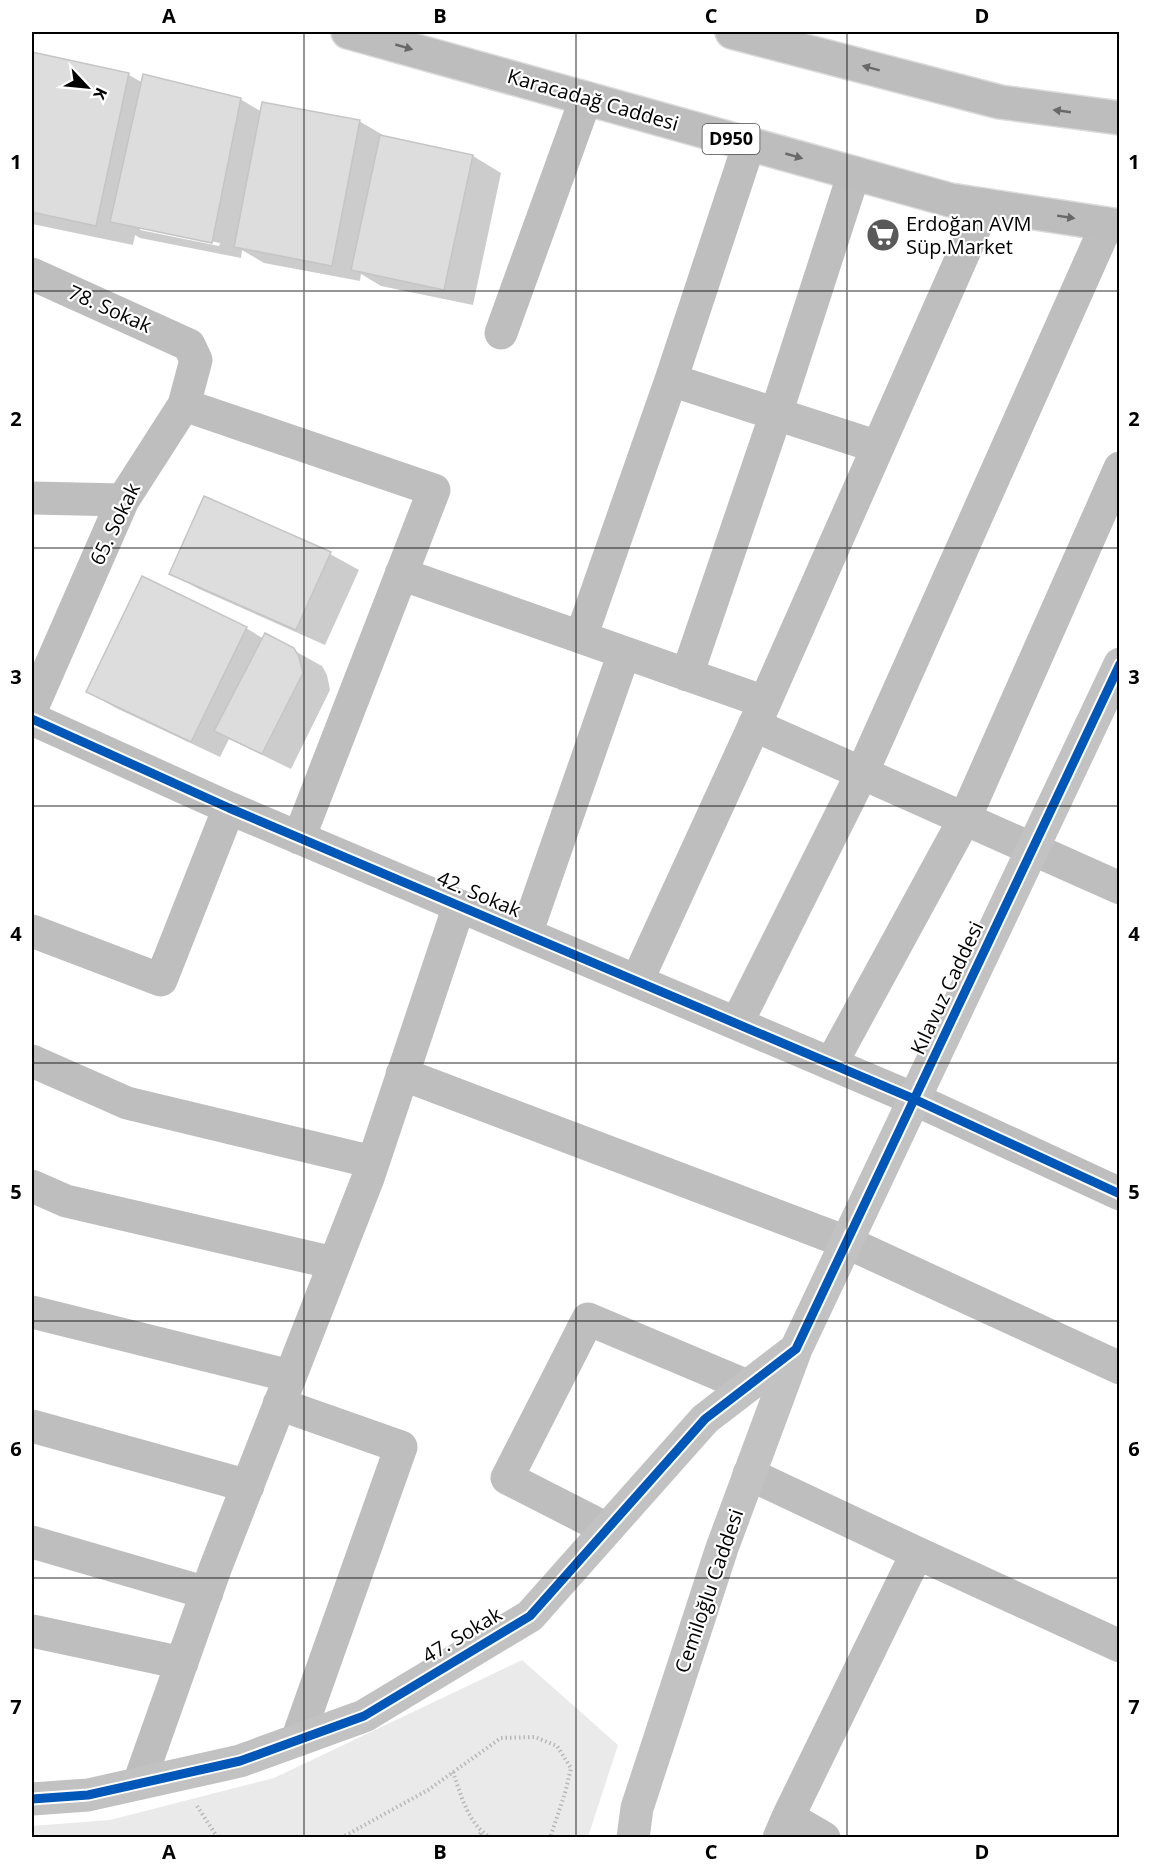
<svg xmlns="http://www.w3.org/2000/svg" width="1151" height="1869" viewBox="0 0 1151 1869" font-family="'Open Sans',sans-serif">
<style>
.green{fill:#eaeaea}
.shadow{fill:#0003;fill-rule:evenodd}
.building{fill:#ddd;stroke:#c5c5c5;stroke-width:1.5}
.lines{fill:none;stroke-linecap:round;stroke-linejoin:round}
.highway-casing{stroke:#dbdbdb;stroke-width:36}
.path{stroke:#b8b8b8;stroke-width:4;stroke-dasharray:1.5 3;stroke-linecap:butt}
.street{stroke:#bebebe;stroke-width:33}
.secondary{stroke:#c2c2c2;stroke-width:33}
.highway{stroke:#bdbdbd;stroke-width:33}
.cycleway-casing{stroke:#fff;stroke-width:13}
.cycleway{stroke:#0057b8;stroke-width:9}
.oneway{fill:#686868}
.grid{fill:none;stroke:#000;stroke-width:1.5;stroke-opacity:0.55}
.labels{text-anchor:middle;stroke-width:4.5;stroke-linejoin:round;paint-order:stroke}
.shield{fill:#fff;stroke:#4c4c4c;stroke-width:1.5}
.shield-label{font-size:18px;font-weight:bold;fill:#000}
.street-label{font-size:20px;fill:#000;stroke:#fff}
.poi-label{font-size:20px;fill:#000;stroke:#fff;text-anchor:start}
.neatline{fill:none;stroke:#000;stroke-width:2}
.grid-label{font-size:20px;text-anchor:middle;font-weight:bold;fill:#000}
</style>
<rect width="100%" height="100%" fill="#fff"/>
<path class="green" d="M522,1660L618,1745L588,1837H32V1826L110,1820L274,1778Z"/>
<path class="shadow" d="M32,54L129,75L143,83L240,99L262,112L359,121L388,138L473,156L501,173L473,305L381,286L361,274L360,281L264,263L242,250L241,258L140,238L135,235L133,245L32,224ZM140,227L220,243L219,246L140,230Z
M205,498L330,554L359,570L325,645L199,589L171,573Z
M246,628L264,639L293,650L322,666L327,675L330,690L291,769L229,739L220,757L116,708L88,692Z"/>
<path class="building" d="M32,52L129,73L96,226L32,212Z
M143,74L241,98L212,243L110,222Z
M262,102L360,120L332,266L234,247Z
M380,135L473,155L444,290L351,270Z
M204,496L331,552L296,630L169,574Z
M142,576L247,627L191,742L86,692Z
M265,633L294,648L299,657L303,673L262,754L214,731Z"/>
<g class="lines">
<defs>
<path id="highway" d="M348,32L950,200L1120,226
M732,32L1000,102L1120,118"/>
</defs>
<use href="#highway" class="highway-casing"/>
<path class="path" d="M453,1772C461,1795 469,1827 492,1838
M197,1806L218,1838
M341,1838L428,1790L501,1738L535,1737L557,1746L571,1768L565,1793L550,1838
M477,1838L481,1833"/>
<path class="street" d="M749,144L671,380L878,447
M32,274L189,345L196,360L184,405L123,500L32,708
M501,333L586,98
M184,405L434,490L299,838
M32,498L123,500
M401,574L765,702L637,981
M581,637L671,380
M687,675L776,414L854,173
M765,702L985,205
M32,719L229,808L914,1099L1120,1194
M754,725L1120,888
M32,931L161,980L229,808
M526,934L624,653
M737,1023L862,773L1107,224
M32,1061L127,1103L373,1162
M831,1064L965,818L1120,468
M402,1074L846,1242L1120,1368
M32,1186L66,1201L334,1263
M32,1312L290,1376
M279,1404L401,1447L297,1740
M32,1426L248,1486
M749,1474L917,1553L788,1817
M607,1529L507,1478L588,1319L747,1386
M32,1542L207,1593
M917,1553L1120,1646
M32,1631L182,1663
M139,1783L215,1569L368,1178L459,906
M779,1838L788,1817L824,1838"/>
<path class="secondary" d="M32,1799L88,1795L240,1761L364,1716L530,1616L705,1419L796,1349L1120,664
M633,1838L637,1808L722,1548L796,1349"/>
<use href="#highway" class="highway"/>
<defs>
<path id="cycleway" d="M32,719L229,808L914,1099L1120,1194
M32,1799L88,1795L240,1761L364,1716L530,1616L705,1419L796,1349L1120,664"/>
</defs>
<use href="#cycleway" class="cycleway-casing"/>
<use href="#cycleway" class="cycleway"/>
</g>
<defs><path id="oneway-solid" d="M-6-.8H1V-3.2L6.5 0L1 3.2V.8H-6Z" transform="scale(1.5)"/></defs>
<g class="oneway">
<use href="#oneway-solid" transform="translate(404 47) rotate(16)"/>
<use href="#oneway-solid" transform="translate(871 68) rotate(-165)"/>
<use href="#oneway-solid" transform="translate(1062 111) rotate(-172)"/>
<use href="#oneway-solid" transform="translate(794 156) rotate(16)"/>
<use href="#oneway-solid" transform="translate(1066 217) rotate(9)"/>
</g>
<path class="grid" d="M304,32V1838M576,32V1838M847,32V1838M32,291H1120M32,548H1120M32,806H1120M32,1063H1120M32,1321H1120M32,1578H1120"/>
<defs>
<symbol id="supermarket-disc" viewBox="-11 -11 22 22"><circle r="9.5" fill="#595959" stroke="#fff"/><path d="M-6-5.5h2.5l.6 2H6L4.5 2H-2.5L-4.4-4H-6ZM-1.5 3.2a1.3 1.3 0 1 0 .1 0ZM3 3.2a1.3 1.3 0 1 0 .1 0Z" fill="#fff"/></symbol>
</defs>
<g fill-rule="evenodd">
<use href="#supermarket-disc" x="864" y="216" width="38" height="38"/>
</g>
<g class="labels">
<rect class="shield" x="702.5" y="124" width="57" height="30" rx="4.5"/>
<g class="shield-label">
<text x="731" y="145">D950</text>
</g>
<g class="street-label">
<text transform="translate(593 100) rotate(16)" y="7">Karacadağ Caddesi</text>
<text transform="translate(110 309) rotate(24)" y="7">78. Sokak</text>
<text transform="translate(115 524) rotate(-64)" y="7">65. Sokak</text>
<text transform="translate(479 894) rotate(23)" y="7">42. Sokak</text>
<text transform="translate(947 988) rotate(-65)" y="7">Kılavuz Caddesi</text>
<text transform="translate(709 1591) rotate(-71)" y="7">Cemiloğlu Caddesi</text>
<text transform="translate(462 1635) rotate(-31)" y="7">47. Sokak</text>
</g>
<g class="poi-label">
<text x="906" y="231">Erdoğan AVM<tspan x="906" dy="23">Süp.Market</tspan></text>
</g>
</g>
<rect width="1151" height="1869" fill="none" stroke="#ffffff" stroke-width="66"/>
<g transform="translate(87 87) rotate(116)" stroke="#ffffff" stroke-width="4.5" paint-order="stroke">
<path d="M0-4.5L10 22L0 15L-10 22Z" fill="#000000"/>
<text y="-9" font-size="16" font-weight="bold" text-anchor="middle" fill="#000000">K</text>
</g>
<rect x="33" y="33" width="1085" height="1803" class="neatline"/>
<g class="grid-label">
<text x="169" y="23">A</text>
<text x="440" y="23">B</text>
<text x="711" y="23">C</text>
<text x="982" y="23">D</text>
<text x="16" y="169">1</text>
<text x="1134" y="169">1</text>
<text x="16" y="426">2</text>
<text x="1134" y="426">2</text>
<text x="16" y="684">3</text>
<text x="1134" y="684">3</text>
<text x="16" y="941">4</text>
<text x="1134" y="941">4</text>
<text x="16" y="1199">5</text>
<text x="1134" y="1199">5</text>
<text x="16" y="1456">6</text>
<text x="1134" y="1456">6</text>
<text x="16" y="1714">7</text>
<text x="1134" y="1714">7</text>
<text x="169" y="1859">A</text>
<text x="440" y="1859">B</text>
<text x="711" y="1859">C</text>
<text x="982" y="1859">D</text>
</g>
</svg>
